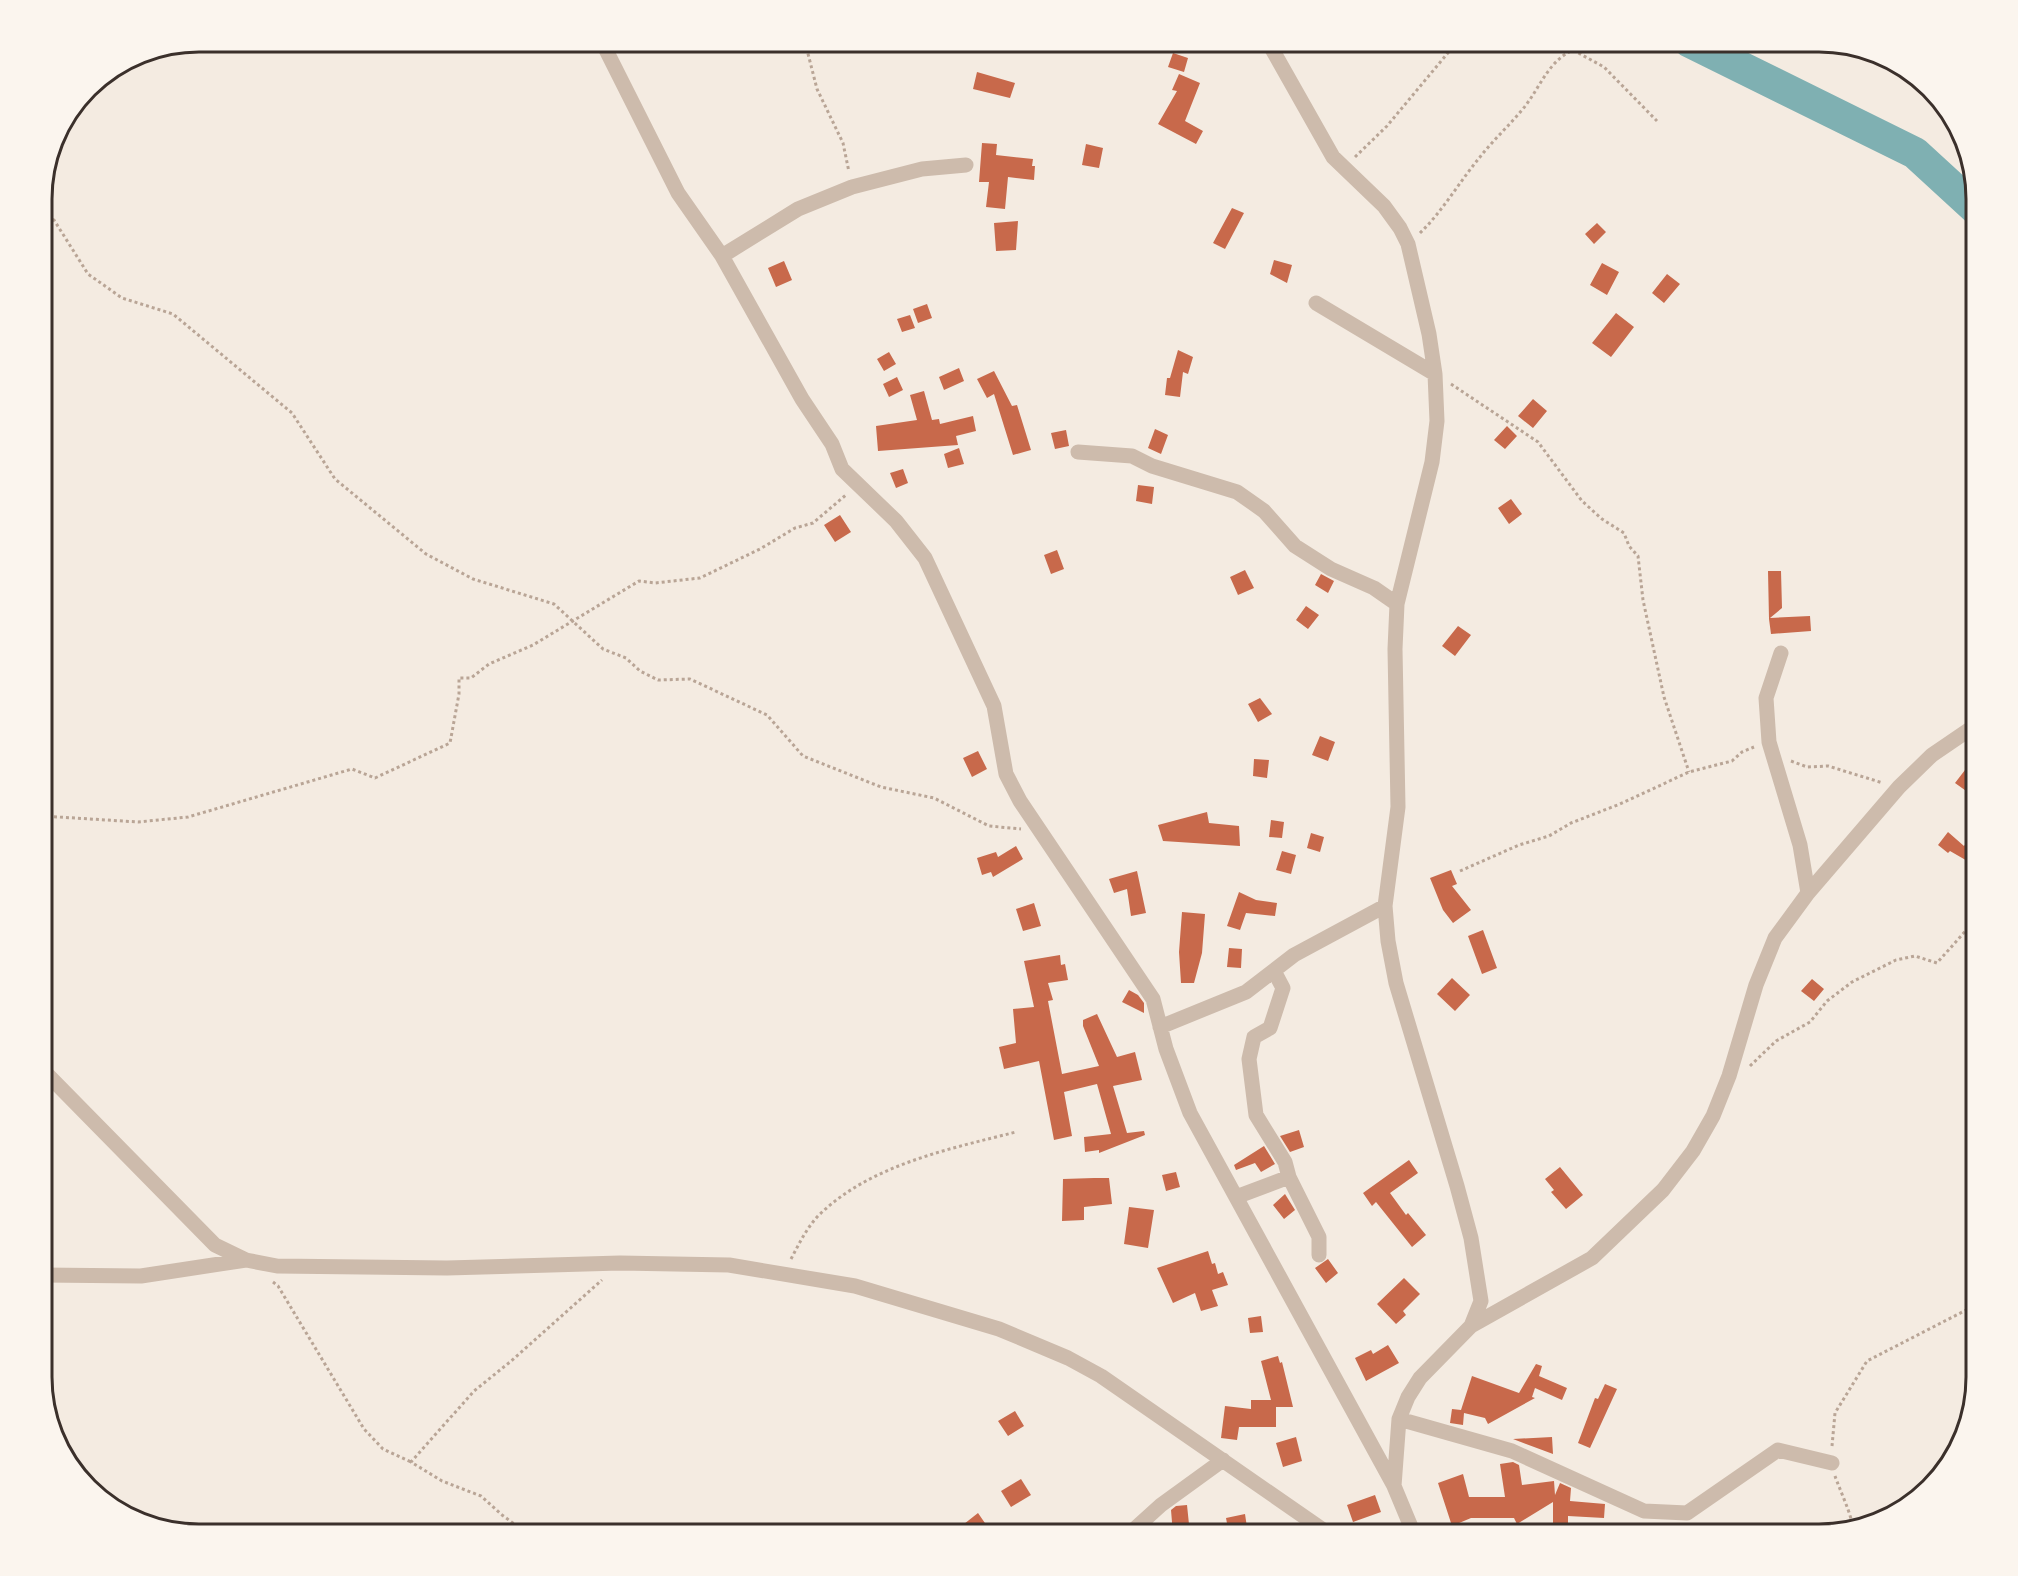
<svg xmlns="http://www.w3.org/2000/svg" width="2018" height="1576" viewBox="0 0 2018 1576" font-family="'Work Sans',sans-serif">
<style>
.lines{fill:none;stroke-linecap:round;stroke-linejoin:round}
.river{stroke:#7fb0b2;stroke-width:32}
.building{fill:#c8694b}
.path{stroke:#b9a596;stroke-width:3;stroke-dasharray:3 3;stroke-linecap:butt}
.minor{stroke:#cdbbac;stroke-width:15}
.rim{fill:none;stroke:#3b302b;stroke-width:3}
</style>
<rect width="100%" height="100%" fill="#f4ebe1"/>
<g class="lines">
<path class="river" d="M1690,42L1915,153L1976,209"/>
</g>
<path class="building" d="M1173,53L1188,58L1184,72L1168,67Z
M977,72L1015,83L1010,98L973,89Z
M1179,74L1200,83L1185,121L1203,131L1196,144L1158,124L1177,91L1172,90Z
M982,143L997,144L996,155L1033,159L1032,166H1035L1034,180L1008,177L1005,209L986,207L989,182H979Z
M1086,144L1103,148L1099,168L1082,165Z
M1232,208L1244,213L1225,249L1213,243Z
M1018,221L1016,250L996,251L994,223Z
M1597,223L1606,232L1594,244L1585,234Z
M1274,260L1292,265L1287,283L1270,274Z
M784,261L792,280L776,287L768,268Z
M1602,263L1619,272L1607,295L1590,285Z
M1667,274L1680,284L1664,303L1652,293Z
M927,304L932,318L918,323L913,309Z
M1616,313L1634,327L1611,357L1592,343Z
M910,315L915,328L902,332L897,319Z
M1178,350L1193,357L1188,374L1183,372L1180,397L1165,395L1167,378H1170Z
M889,352L896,364L884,371L877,359Z
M959,368L964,381L944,390L939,377Z
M994,371L1012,406L1017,405L1031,450L1013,455L994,394L987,398L977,379Z
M897,377L903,390L889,397L883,384Z
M924,391L932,420L939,419L940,424L973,416L976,431L956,436L958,445L878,451L876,426L917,420L910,395Z
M1533,399L1547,411L1533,428L1518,416Z
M1507,426L1517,436L1505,449L1494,440Z
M1155,429L1168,435L1161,454L1148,448Z
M1066,430L1069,446L1055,449L1051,433Z
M959,448L964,464L948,468L944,454Z
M903,469L908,483L896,488L890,473Z
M1138,485L1154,487L1152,504L1136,501Z
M1511,499L1522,514L1509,524L1498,508Z
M840,515L851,532L835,542L824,525Z
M1057,550L1064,569L1051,574L1044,555Z
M1245,570L1254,588L1238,595L1230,577Z
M1768,571H1781L1782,608L1770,618L1810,616L1811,631L1771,634L1769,619Z
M1321,574L1334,581L1328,593L1315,585Z
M1306,606L1319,615L1308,629L1296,620Z
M1458,626L1471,635L1455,656L1442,646Z
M1260,698L1272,714L1258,722L1248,704Z
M1320,736L1335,742L1328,761L1312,755Z
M978,751L987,769L972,777L963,758Z
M1254,759L1269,760L1267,778L1253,776Z
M1965,770L1976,777V798L1955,783Z
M1207,812L1209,823L1239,826L1240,846L1163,841L1158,825Z
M1271,820L1284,822L1282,838L1269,837Z
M1948,832L1964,846L1967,842L1976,848V866L1950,851L1948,853L1938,845Z
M1311,833L1324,837L1320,852L1307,848Z
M1016,846L1023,859L993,877L991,872L982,875L977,858L996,852L998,857Z
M1282,851L1296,855L1291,874L1276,870Z
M1451,870L1457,884L1452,886L1471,910L1453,923L1443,910L1430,878Z
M1137,871L1146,913L1131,916L1127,889L1114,893L1109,879Z
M1239,892L1256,900L1277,903L1275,916L1246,913L1240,930L1227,926Z
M1034,903L1041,926L1023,931L1016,909Z
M1182,912L1205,914L1202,953L1194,983H1181L1179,952Z
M1483,930L1497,968L1482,974L1468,936Z
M1229,948L1242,949L1241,968L1227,967Z
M1060,955L1061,965L1065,964L1068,980L1048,983L1053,1000L1048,1001L1062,1074L1099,1066L1083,1026V1020L1097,1014L1117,1057L1135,1052L1142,1080L1113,1086L1127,1133L1144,1131L1145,1135L1099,1153V1150L1085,1152L1084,1137L1111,1134L1097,1084L1064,1092L1072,1136L1054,1140L1039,1061L1004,1069L999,1047L1016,1043L1013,1009L1034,1007L1024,961Z
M1452,978L1470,995L1455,1011L1437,994Z
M1812,979L1824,989L1814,1001L1801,991Z
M1129,990L1138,995L1144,1003V1013L1122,1002Z
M1299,1130L1304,1147L1290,1152L1280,1136Z
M1264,1146L1275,1164L1261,1172L1255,1163L1236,1170L1234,1165Z
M1409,1160L1418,1173L1390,1193L1406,1215L1408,1213L1426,1235L1412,1247L1376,1202L1372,1206L1363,1193Z
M1560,1167L1583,1195L1566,1209L1551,1192L1554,1190L1545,1179Z
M1176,1172L1180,1187L1166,1191L1162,1175Z
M1094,1178H1109L1112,1204L1084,1207V1220L1062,1221L1063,1179Z
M1285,1194L1295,1210L1284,1219L1273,1205Z
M1129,1207L1154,1210L1148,1248L1124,1244Z
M1208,1251L1212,1264L1215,1263L1218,1274L1223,1272L1228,1285L1212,1290L1218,1306L1201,1311L1195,1293L1173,1303L1157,1268Z
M1328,1259L1338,1273L1326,1283L1315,1268Z
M1404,1278L1420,1294L1403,1311L1406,1315L1396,1324L1377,1304Z
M1261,1316L1263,1332L1250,1333L1248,1318Z
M1388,1345L1399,1363L1366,1381L1355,1358L1371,1350L1373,1354Z
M1278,1356L1280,1363L1282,1362L1293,1407H1276V1427H1239L1237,1440L1221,1438L1225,1406L1251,1409V1400H1271L1261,1361Z
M1536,1364L1542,1366L1539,1376L1567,1388L1562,1400L1535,1388L1532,1397L1535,1398L1488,1424L1485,1418L1464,1413L1463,1425L1450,1423L1452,1409L1461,1410L1472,1376L1519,1393Z
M1605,1384L1617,1389L1590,1448L1578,1443L1595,1398L1598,1399Z
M1015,1411L1024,1426L1008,1436L998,1421Z
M1296,1437L1302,1461L1283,1467L1276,1443Z
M1552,1437L1553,1454L1513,1439Z
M1513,1462L1519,1465L1522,1485L1554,1481L1555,1495L1560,1483L1571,1488L1570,1501L1605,1504L1604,1518L1568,1516V1527H1553V1502L1517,1524L1514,1518H1471L1452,1526L1438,1483L1463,1474L1469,1497H1505L1500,1464Z
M1021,1479L1031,1495L1011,1507L1001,1491Z
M1375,1495L1381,1512L1353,1522L1347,1505Z
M1187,1505L1190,1534H1173L1171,1510L1176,1506Z
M978,1513L987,1526L971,1534L964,1524Z
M1245,1514L1248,1534H1229L1226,1518Z"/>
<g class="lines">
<path class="path" d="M805,42L817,89L843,143L849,172
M1355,157L1387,126L1457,42
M42,214L54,220L88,274L122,298L173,314L292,413L335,479L426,554L473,579L554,604L603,649L626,658L640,671L658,680L690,679L767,715L803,756L881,787L934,798L989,826L1021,829
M1420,233C1442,212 1460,181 1480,157C1494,139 1512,123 1526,105C1541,85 1549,61 1573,50L1604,67L1657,121
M1451,384L1538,442L1582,501L1602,519L1624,533L1629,546L1638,556L1643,600L1664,697L1689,772
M1791,761L1807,767L1828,766L1883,783
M42,816L138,822L188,817L352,769L375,778L450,743L459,694V678H471L489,664L533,645L639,581L655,583L700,578L760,549L795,528L813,523L847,494
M1460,871L1519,845L1549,836L1571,823L1620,804L1689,772L1732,761L1742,752L1754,747
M1750,1066L1776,1041L1810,1022L1827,1001L1852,982L1896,960L1915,956L1937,963L1976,919
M791,1259C799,1244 806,1229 818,1216C869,1165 949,1149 1016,1132
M273,1282L278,1286L364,1429L383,1449L411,1462
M1832,1446L1835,1413L1867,1361L1976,1305
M1835,1476C1839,1488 1853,1518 1852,1526
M1674,1528L1681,1534
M528,1534L502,1515L481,1496L442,1481L411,1462L474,1391L510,1362L602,1280"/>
<path class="minor" d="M602,42L678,193L722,256L802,399L832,444L842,469L896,521L925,558L994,706L1006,774L1020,801L1153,999L1166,1049L1190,1113L1394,1486
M1268,42L1333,157L1384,206L1400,228L1408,244L1429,334L1435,374L1437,421L1432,462L1397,604L1395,649L1398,807L1385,906L1388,941L1396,983L1457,1186L1471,1238L1481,1301L1471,1326L1420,1378L1408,1397L1399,1419L1394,1486L1414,1534
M722,256L798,209L852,187L922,169L966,165
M1316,303L1435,374
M1078,452L1132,456L1152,466L1237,492L1264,511L1295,546L1331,569L1374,588L1397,604
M1781,653L1766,698L1769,742L1800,845L1808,893
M1274,971L1283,988L1270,1028L1254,1037L1249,1059L1256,1115L1285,1162L1289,1177L1319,1237V1255
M1160,1027L1246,992L1294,955L1385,906
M42,1069L215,1245L246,1260L277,1266L447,1268L620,1263L729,1265L855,1286L999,1329L1068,1358L1101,1376L1329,1534
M1236,1197L1289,1177
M42,1275L141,1276L246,1260
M1471,1326L1592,1258L1663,1190L1693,1151L1713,1116L1729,1076L1756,985L1775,938L1808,893L1899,787L1932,755L1976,725
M1399,1419L1512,1451L1644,1511L1687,1513L1778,1450L1832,1463
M1129,1534L1161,1505L1223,1460"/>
</g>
<path d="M0 0H2018V1576H0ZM199 52H1819A147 147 0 0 1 1966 199V1377A147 147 0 0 1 1819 1524H199A147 147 0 0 1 52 1377V199A147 147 0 0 1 199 52Z" fill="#fbf5ee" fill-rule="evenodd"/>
<path class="rim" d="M199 52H1819A147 147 0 0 1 1966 199V1377A147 147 0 0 1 1819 1524H199A147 147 0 0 1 52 1377V199A147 147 0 0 1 199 52Z"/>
</svg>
